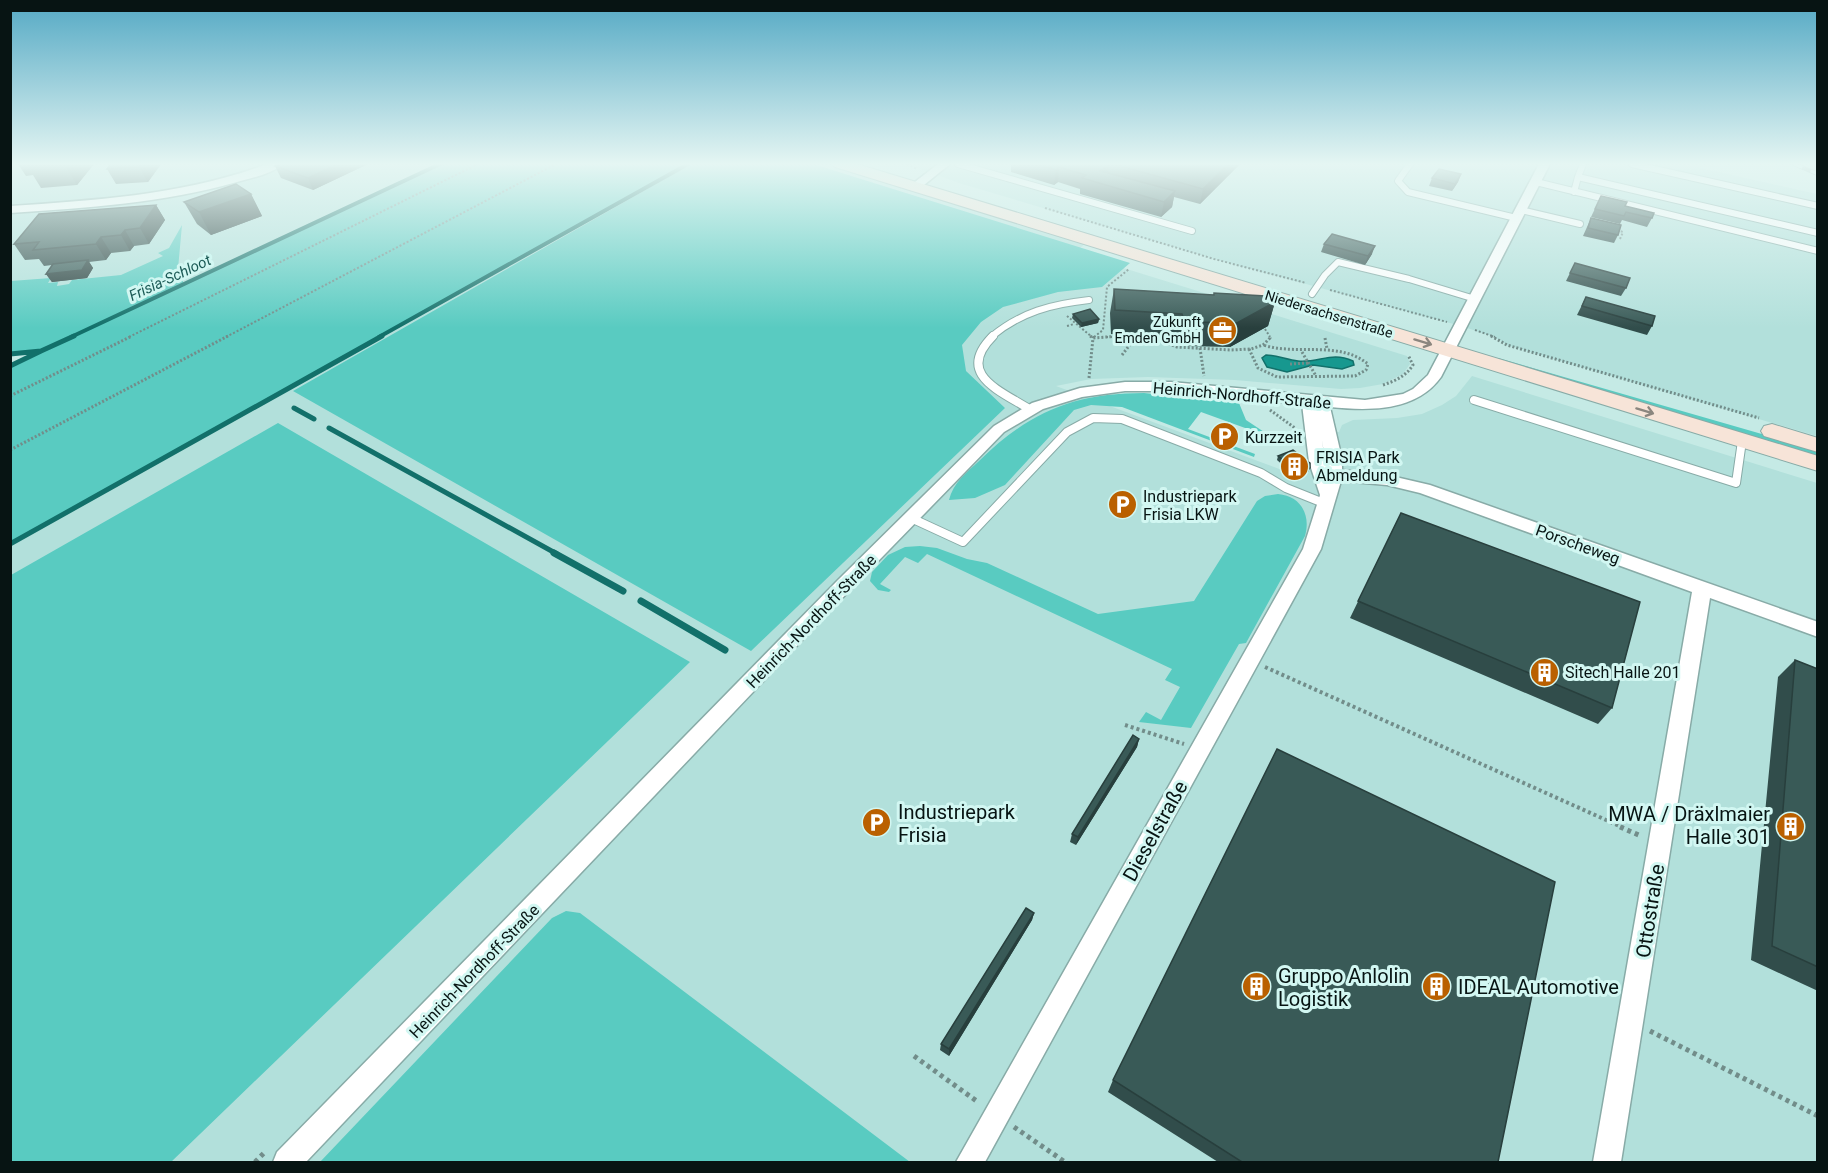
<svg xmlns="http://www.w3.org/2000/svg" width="1828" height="1173" viewBox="0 0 1828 1173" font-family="Roboto,sans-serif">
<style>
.built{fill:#b2e0db}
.green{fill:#59cbc1}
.water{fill:#17988f;stroke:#12706a;stroke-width:1.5}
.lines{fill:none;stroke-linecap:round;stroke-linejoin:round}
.stream-far2{stroke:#12706a;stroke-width:4}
.stream-far1{stroke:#12706a;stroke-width:5}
.stream{stroke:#12706a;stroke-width:7}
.service-far1-casing{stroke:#88aba7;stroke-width:8}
.service-casing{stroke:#88aba7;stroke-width:10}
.minor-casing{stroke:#88aba7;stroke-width:3}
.secondary-casing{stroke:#88aba7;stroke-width:2}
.path-far3{stroke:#728d8a;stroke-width:2;stroke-dasharray:2 2;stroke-linecap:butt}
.path-far2{stroke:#728d8a;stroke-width:3;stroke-dasharray:2 2;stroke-linecap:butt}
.path-far1{stroke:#728d8a;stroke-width:4;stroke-dasharray:3 3;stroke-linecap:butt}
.path{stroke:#728d8a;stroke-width:5;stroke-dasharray:4 4;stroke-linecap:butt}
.service-far1{stroke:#fff;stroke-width:6}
.service{stroke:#fff;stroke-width:8}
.minor{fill:#fff;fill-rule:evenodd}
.secondary{fill:#f7e4d8;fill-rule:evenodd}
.rail-casing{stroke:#69827f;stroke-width:4.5}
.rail{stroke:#d2f7f2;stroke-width:3;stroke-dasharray:9;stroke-linecap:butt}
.wall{fill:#314d4b}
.shaded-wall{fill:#283f3d}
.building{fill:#395a57;stroke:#283f3d;stroke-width:1.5}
.oneway{stroke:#8b867f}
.labels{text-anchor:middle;stroke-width:6;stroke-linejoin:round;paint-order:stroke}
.far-street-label{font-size:14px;fill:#071413;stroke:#d2f7f2}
.far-poi-label{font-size:14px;fill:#071413;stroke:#d2f7f2;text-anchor:end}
.far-water-label{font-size:15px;font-style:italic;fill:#1b5a55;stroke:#d2f7f2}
.street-label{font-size:16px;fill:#071413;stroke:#d2f7f2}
.poi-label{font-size:16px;fill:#071413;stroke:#d2f7f2;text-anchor:start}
.near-poi-label{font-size:20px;fill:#071413;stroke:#d2f7f2;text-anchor:start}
.near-street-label{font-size:20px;fill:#071413;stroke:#d2f7f2}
</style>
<rect width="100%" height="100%" fill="#c5eae5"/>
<path class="built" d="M11,164H440L41,351L11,354Z
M688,164H858L1094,235L1075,253L1407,356L1410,364L1403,374L1383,384L1360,388L1341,389L1235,380L1148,377L1091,379L1056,386L1298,476L1309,467L1311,461L1326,463L1320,431L1339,432L1342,425L1353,420L1397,418L1422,414L1442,405L1456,396L1472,376L1817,483V1162H11L10,544Z
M907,164H1683L1817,194V436L1507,345L1495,337L1461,326L1214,259L959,183Z"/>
<path class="green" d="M440,164H688L11,544V366L39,352L11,354V281L51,278L48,283L58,282L57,286L69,284L72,280L121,275L163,256L158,253L169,248L182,225L178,269L184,284Z
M691,164H813L1130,263L1102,287L1058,292L1003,307L981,322L962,345L966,371L1005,408L751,651L293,391Z
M1498,358L1817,450V459L1497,361Z
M1144,393L1239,403L1246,420L1273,438L1201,412L1188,429L1255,454L1254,457L1122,407L1091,405L1074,410L1005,485L975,498L949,500C953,483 967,472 979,461C1029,412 1074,393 1144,393Z
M278,423L690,662L171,1162H11V575Z
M1278,494C1301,496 1311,515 1305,536L1246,643L1239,644L1191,728L1139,722L1146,712L1161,720L1180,687L1165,680L1172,669L927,554L918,563L905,557L880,584L891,590L889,592L878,590L870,581L872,572L888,555L905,547L920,546L937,548L967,559L987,563L1098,614L1194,601L1257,501L1265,496Z
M566,911L580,913L910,1162H320L552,918Z"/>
<path class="water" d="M1266,355C1277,355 1287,360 1298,361C1320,363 1331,351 1353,361L1354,365L1342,369L1313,365L1287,372L1267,367L1262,358Z"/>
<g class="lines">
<path class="stream-far2" d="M71,337L440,164
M379,337L688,164"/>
<path class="stream-far1" d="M41,351L74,336
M10,354L41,351L10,366
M294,408L314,419
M329,428L557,554
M10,544L382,336"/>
<path class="stream" d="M554,553L623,591
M641,601L725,650"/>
<defs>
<path id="service-far1" d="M958,164L1192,231
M1410,164L1398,181L1408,192L1516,218
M1632,164L1818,206
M1578,177L1583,164
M1536,182L1818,251
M1574,192L1578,177L1818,233
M1521,210L1580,224
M1312,294L1325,275L1338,262L1409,279L1475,299
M991,337C1021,312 1052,304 1089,300"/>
<path id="service" d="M993,336C955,374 999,390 1029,409
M1474,400L1736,483L1742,441
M911,518L963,542L1067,432L1093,418L1122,419L1261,473L1286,488L1326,504"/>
<path id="minor" d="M267,164H283C272,174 251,178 237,182C163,203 87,208 10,213V206C98,200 184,195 267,164Z
M938,164H950L919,189H911V185Z
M1539,164H1550L1441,377C1416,412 1369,411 1330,407L1342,459V470L1387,475L1430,485L1818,622V637L1710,598L1621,1162H1593L1692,592L1420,493L1387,485L1341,481L1321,549L985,1162H956L1303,549L1320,495L1309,462L1302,404L1171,391H1125L1082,397L1043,409L1004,432L850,590L306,1162H273L277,1152L838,580L994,426L1032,403L1080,388L1125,382H1171L1365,400L1403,394L1413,389L1428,375ZM1322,440L1326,465L1325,462Z"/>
<path id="secondary" d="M832,164H857L1818,456V471L835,167Z
M1772,424L1818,438V452L1764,436L1761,431L1764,426Z"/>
</defs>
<use href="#service-far1" class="service-far1-casing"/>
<use href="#service" class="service-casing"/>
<use href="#minor" class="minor-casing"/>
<use href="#secondary" class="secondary-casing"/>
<path class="path-far3" d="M907,164L917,169
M1045,208L1214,259L1306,283
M1617,230L1623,232L1620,239
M1330,290L1447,322
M1067,316L1092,337
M1067,326L1074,324
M1265,329L1270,337
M1475,330L1495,337
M129,337L478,164
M226,337L556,164
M1094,337L1103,330L1107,287L1129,269
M1106,337H1134"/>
<path class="path-far2" d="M1090,336L1093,338L1121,336L1156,339L1177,347L1231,350L1251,349L1263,345L1270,338L1269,336
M1491,336L1507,345L1759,418
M1325,338L1327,349
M1200,348L1204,376
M1249,349L1258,368L1277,377L1355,376L1366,370L1368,364C1338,340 1298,356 1263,345
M1302,352L1316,376
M1122,355L1135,338
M1290,364L1309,363
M1089,378L1093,338L1096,336
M1383,385C1395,381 1406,376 1413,365L1408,355
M10,396L132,336
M1270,410L1295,428
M10,450L228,336"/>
<path class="path-far1" d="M1265,667L1624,828
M1125,725L1184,744"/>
<path class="path" d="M1620,827L1641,836
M1650,1031L1818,1116
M914,1056L978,1102
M1014,1127L1065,1162
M255,1162L265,1152"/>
<use href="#service-far1" class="service-far1"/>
<use href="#service" class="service"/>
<use href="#minor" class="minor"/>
<use href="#secondary" class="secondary"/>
<defs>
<path id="rail" d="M1794,164L1818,174"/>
</defs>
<use href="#rail" class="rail-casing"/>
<use href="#rail" class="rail"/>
</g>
<path class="wall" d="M18,164H94L77,185L41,188L33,175L26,176Z
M161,164L148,182L116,184L107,169Z
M368,164L313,190L281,178L275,166Z
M1011,164H1240L1200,204L1174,197L1172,207L1161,217L1080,194V189L1058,182L1054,185L1011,172Z
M1461,174L1458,182L1452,191L1429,186L1432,178Z
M251,194L262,216L211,235L197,224L184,202Z
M1601,196L1625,206L1652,218L1647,227L1622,220L1620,224L1591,217Z
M156,205L165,220L149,244L134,246L130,251L111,253L106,260L89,262L93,268L87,278L52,282L46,274L52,265L44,266L39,259L25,260L14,244Z
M1591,218L1618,235L1614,243L1583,236Z
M1324,244L1372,254L1365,265L1321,252Z
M1575,263L1626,288L1621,296L1566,281Z
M1114,289L1214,295V293L1275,302L1268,326L1230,347L1186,346L1178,341L1176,338L1111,334L1110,313Z
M1586,297L1652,326L1647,335L1577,315Z
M1073,314L1099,319L1098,323L1081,327L1072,318Z
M1278,456L1310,468L1308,472L1298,476L1289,474L1285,471L1286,468L1277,460Z
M1401,513L1612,708L1598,724L1350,618Z
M1795,660L1818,669V991L1751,960L1778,677Z
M1139,739L1137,747L1076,845L1070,842L1072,834Z
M1034,913L1032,920L949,1056L940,1050L941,1044Z
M1113,1080L1498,1162H1218L1108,1092Z"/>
<path class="shaded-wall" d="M64,164H94L77,185Z
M141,164H161L148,182L139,167Z
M338,164H368L313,190L308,178Z
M1108,164H1109L1107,178L1100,171Z
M1228,164H1240L1200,204L1203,189Z
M1059,167L1058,182L1054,185L1056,170Z
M1461,174L1458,182L1452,191L1455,184Z
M1175,191L1172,207L1161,217L1164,202Z
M251,194L262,216L211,235L199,212Z
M156,205L165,220L149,244L140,228Z
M125,230L134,246L130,251L121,235Z
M101,237L111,253L106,260L96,244Z
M1375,246L1372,254L1365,265L1368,256Z
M88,260L93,268L87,278L52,282L46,274Z
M1275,302L1268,326L1230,347L1237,323Z
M1099,319L1098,323L1081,327L1082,323Z
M1310,468L1308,472L1298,476L1300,471Z
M1139,739L1137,747L1076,845L1078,837Z
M1034,913L1032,920L949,1056V1049Z"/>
<path class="building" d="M111,164H141L139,167L107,169Z
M280,164H338L308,178L275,166Z
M1036,164H1108L1100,171L1175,191L1164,202L1082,178L1086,175L1059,167L1056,170Z
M1113,164H1228L1203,189Z
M1439,169L1461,174L1455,184L1432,178Z
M236,184L251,194L199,212L184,202Z
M1601,196L1627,202L1625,206L1654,213L1652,218L1626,212L1624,216L1595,209Z
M156,205L140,228L125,230L121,235L101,237L96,244L33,250L39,242L14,244L39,214Z
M1591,218L1621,225L1618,235L1588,228Z
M1332,234L1375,246L1368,256L1324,244Z
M88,260L82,270L46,274L53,264Z
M1575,263L1630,278L1626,288L1570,273Z
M1114,289L1214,295V293L1266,296L1272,298L1275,302L1237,323L1192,322L1183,317L1182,314L1115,310Z
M1586,297L1655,316L1652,326L1582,306Z
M1090,309L1099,319L1082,323L1073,314Z
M1293,450L1310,463V468L1300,471L1291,470L1287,466L1290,465L1278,456Z
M1401,513L1640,602L1612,708L1358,601Z
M1795,660L1818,669V967L1772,946Z
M1133,735L1139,739L1078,837L1072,834Z
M1277,749L1555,882L1498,1162H1242L1113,1080Z
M1026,908L1034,913L949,1049L941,1044Z"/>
<defs><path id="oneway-shaft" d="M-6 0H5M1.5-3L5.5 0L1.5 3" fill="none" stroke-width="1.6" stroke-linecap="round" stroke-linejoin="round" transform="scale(1.5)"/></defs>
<g class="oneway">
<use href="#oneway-shaft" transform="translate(1423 342) rotate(17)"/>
<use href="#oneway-shaft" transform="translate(1645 411) rotate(17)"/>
</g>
<linearGradient id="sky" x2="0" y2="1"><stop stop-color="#54a9c4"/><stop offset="0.5" stop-color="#e5f6f3"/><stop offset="1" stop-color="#e5f6f3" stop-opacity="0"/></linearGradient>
<rect width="1828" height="328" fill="url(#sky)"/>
<defs>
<symbol id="office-disc" viewBox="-11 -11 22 22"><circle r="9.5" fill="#ba6000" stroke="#d2f7f2"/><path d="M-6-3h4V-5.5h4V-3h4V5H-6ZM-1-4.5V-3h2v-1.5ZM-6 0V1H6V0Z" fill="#fff"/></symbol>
<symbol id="parking-disc" viewBox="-11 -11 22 22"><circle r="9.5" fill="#ba6000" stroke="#d2f7f2"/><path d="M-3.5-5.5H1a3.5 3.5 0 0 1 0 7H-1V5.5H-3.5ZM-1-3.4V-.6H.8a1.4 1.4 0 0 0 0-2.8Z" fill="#fff"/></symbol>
<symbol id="building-disc" viewBox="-11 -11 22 22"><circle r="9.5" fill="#ba6000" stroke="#d2f7f2"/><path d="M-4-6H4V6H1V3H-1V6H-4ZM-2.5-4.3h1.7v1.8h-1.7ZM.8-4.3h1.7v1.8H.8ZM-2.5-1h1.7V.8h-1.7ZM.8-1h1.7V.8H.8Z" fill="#fff"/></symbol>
</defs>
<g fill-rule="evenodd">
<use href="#office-disc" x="1206" y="314" width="33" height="33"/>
<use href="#parking-disc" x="1208" y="420" width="33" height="33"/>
<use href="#building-disc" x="1278" y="450" width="33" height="33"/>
<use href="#parking-disc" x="1106" y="488" width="33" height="33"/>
<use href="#building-disc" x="1528" y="656" width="33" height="33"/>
<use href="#parking-disc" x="860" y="806" width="33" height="33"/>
<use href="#building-disc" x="1774" y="810" width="33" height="33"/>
<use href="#building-disc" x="1240" y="970" width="33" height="33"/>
<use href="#building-disc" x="1420" y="970" width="33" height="33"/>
</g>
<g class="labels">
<g class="far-street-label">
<text transform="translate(1329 314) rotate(17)" y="5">Niedersachsenstraße</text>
</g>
<g class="far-poi-label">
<text x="1201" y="327">Zukunft<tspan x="1201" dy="16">Emden GmbH</tspan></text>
</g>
<g class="far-water-label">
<text transform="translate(170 278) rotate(-25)" y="5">Frisia-Schloot</text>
</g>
<g class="street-label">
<text transform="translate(1242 395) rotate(5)" y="6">Heinrich-Nordhoff-Straße</text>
<text transform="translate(1578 544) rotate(20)" y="6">Porscheweg</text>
<text transform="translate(811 621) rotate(-46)" y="6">Heinrich-Nordhoff-Straße</text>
<text transform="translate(474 971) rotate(-46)" y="6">Heinrich-Nordhoff-Straße</text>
</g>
<g class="poi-label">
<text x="1245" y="443">Kurzzeit</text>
<text x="1316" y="463">FRISIA Park<tspan x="1316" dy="18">Abmeldung</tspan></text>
<text x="1143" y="502">Industriepark<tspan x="1143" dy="18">Frisia LKW</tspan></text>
<text x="1565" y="678">Sitech Halle 201</text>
</g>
<g class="near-poi-label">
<text x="898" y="819">Industriepark<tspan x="898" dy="23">Frisia</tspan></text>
<text x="1770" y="821" text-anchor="end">MWA / Dräxlmaier<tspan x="1770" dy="23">Halle 301</tspan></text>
<text x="1278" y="983">Gruppo Anlolin<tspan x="1278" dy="23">Logistik</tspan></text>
<text x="1458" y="994">IDEAL Automotive</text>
</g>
<g class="near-street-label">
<text transform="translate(1155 831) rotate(-61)" y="7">Dieselstraße</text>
<text transform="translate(1650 911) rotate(-81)" y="7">Ottostraße</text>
</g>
</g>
<rect width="1828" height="1173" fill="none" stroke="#071413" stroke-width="24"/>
</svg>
